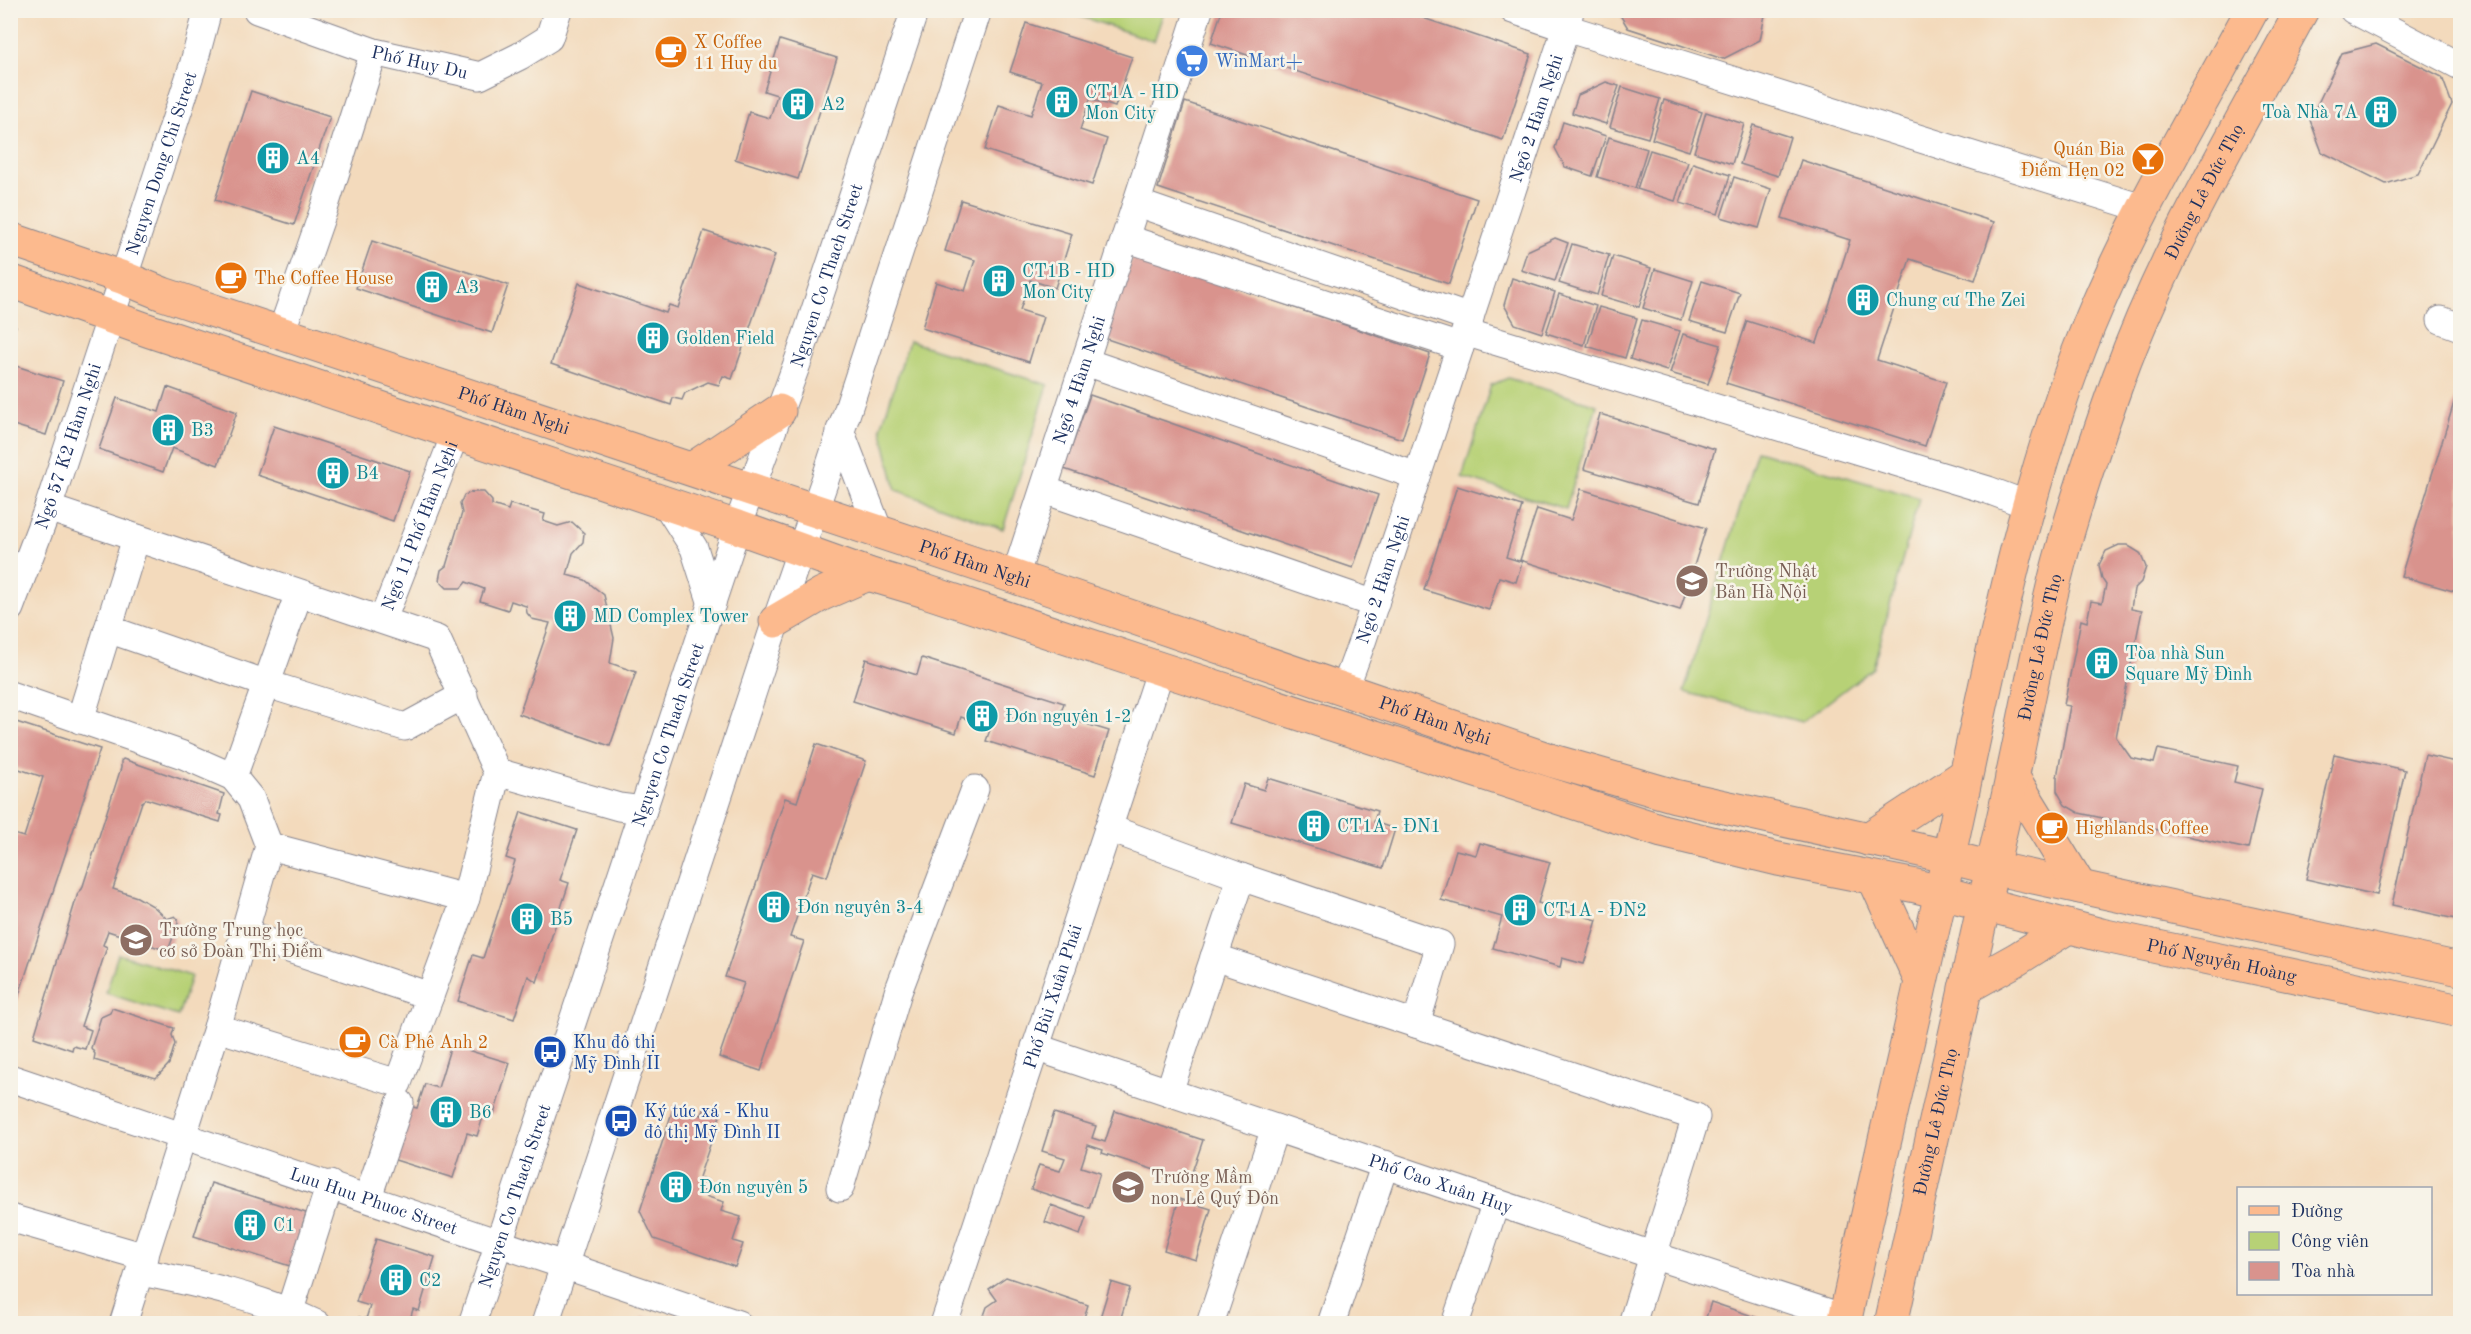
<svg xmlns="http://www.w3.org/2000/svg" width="2471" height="1334" viewBox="0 0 2471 1334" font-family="'Old Standard TT',serif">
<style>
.green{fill:#b7d176;stroke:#69806a;stroke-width:1.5}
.building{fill:#d9938d}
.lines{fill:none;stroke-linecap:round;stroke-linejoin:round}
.minor-casing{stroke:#87848d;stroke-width:29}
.major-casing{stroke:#87848d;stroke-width:35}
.minor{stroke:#fff;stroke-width:27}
.major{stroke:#fcba8e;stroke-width:33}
.labels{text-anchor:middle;stroke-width:5;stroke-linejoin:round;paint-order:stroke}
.food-label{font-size:18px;fill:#c56008;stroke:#f7f3e8;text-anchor:start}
.shop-label{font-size:18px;fill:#366cbe;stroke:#f7f3e8;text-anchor:start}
.street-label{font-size:18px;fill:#1b2f5e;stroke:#f7f3e8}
.culture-label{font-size:18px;fill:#0d838f;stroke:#f7f3e8;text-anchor:start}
.education-label{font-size:18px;fill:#785e54;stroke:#f7f3e8;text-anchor:start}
.transit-label{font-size:18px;fill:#164399;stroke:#f7f3e8;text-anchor:start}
</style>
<rect width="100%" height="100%" fill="#f7f3e8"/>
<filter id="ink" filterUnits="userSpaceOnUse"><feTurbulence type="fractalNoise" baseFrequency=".0167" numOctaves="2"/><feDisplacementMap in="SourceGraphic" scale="12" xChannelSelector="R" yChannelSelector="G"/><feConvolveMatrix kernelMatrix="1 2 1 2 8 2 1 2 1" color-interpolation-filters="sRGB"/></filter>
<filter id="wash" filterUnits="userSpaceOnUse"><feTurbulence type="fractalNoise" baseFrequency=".008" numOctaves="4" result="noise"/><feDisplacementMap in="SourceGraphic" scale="24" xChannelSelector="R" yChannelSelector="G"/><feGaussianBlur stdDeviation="1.35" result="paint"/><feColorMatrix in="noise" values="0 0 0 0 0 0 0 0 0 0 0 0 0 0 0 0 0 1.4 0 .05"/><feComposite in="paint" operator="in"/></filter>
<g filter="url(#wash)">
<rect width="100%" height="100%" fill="#f3dabc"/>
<path class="green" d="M1064,11L1164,10V11L1154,41Z
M909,341L1048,385L1003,529L896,490L881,428Z
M1508,378L1597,405L1566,509L1462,477L1491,385Z
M1757,451L1919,498L1873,668L1802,722L1684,692Z
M118,954L191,976L178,1016L106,993Z"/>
<g id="blocks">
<path class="building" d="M1222,10H1399L1531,54L1503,140L1211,43Z
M1617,10H1766L1760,40L1723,59L1628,28Z
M1026,23L1132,57L1115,107L1090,99L1080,130L1107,139L1092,185L985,150L999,105L1031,115L1042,82L1010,72Z
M780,40L837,58L798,179L735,159L749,112L770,118L777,95L764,91Z
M2376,44L2442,77L2452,104L2418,174L2386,184L2322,152L2310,120L2342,53Z
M1606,82L1619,86L1606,124L1572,113L1578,95Z
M1622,87L1660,99L1648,138L1610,127Z
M251,91L330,117L294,225L215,200Z
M1664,100L1702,112L1689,151L1652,139Z
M1185,102L1477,199L1449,284L1158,188Z
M1706,112L1744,124L1732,164L1694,152Z
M1563,122L1606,136L1592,176L1565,167L1555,148Z
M1753,125L1790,137L1778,176L1740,164Z
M1609,137L1647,149L1635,188L1597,177Z
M1650,150L1688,162L1675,201L1637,189Z
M1801,160L1994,222L1975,280L1910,259L1877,360L1946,382L1925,446L1726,383L1747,321L1817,343L1850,240L1782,218Z
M1693,163L1730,175L1718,214L1680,203Z
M1734,177L1771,189L1759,228L1721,217Z
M961,200L1072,234L1055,288L1030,280L1020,310L1043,317L1029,362L922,328L936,282L965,291L975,260L945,251Z
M704,231L775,255L732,379L723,376L719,385L708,382L685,393L682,400L673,398L671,405L551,364L579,283L666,313L669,305L678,308Z
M1555,238L1568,243L1555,281L1521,270L1527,251Z
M372,241L508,285L492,333L356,288Z
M1572,244L1609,255L1597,295L1559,283Z
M1134,253L1430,354L1402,439L1104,338Z
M1613,256L1651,268L1639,307L1601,296Z
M1655,269L1693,281L1681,320L1643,308Z
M1512,278L1555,292L1542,333L1515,324L1504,305Z
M1702,281L1740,293L1727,332L1689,321Z
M1559,294L1596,306L1584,345L1546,333Z
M1599,307L1637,318L1625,358L1587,346Z
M1642,320L1680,331L1667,371L1630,359Z
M10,324L16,326L11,341H10Z
M1683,334L1721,345L1708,384L1670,373Z
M10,364L63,381L46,435L10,424Z
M2460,383V593L2401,576Z
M167,387L237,412L218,465L172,448L163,472L99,449L117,398L159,412Z
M1090,395L1378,495L1353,568L1064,469Z
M1600,414L1715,449L1699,503L1584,469Z
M274,426L410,471L393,521L257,475Z
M1457,486L1522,506L1506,557L1522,562L1516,582L1499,577L1489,610L1424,590Z
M1581,489L1706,528L1680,610L1520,560L1537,509L1571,520Z
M473,492H484L492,501V505L508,510L510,504L545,514L543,521L558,526L572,522L584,533L583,542L573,553L567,575L585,580L604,595L614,638L610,663L636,672L610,746L519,714L550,623L532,619L527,613L526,606L511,601L508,610L480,601L484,589L466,582L461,588H447L439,580L441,570L446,566L462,513L460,504L464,495Z
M2119,545H2127L2140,553L2146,567L2141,582L2134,589L2131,609L2142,611L2116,737L2131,758L2154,763L2158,749L2238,766L2234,782L2262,789L2248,849L2079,813L2065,805L2057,791V777L2070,706L2064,705L2081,620L2087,622L2091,601L2102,603L2106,585L2102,579L2099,565L2106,551Z
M922,658L1064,703L1060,716L1109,731L1095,775L986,741L991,727L961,717L956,733L853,701L866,659L917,675Z
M10,720L100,749L11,1019L10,833L24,837L43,777L10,766Z
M816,744L866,761L827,877L812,872L790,937L804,941L761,1071L719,1057L744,983L725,977L785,798L797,802Z
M2334,754L2405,770L2377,895L2306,879Z
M2425,755L2460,763V920L2392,905Z
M123,759L224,794L219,814L222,815L220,822L147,799L142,802L113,889L137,897L153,906L167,919L175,916L178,919V923L168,951L108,931L103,945L107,947L81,1026L91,1030L85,1049L73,1046L72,1050L34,1037L78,893L82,889L121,768V761Z
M1268,778L1377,811L1374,822L1395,829L1383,868L1232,823L1244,784L1264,790Z
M521,812L577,830L560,880L569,883L537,982L528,976L514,1019L458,1001L473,955L483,958L515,861L506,858Z
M1480,843L1550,862L1538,903L1597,920L1584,964L1562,958L1560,967L1493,948L1502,917L1441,900L1456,850L1476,855Z
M112,1008L174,1028L172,1035L175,1044L169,1064L156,1078L94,1060L95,1054L91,1048L101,1017L110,1013Z
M451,1045L510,1063L494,1114L485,1111L477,1136L467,1133L453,1178L392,1159L409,1106L417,1108L425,1084L438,1088Z
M674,1106L702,1115L705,1107L721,1113L699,1177L707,1180L702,1195L724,1202L721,1211L741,1217L733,1241L743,1244L735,1267L654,1239L640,1211Z
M1115,1111L1203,1140L1189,1181L1102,1153L1103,1150L1088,1145L1081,1167L1100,1173L1089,1208L1031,1189L1039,1165L1060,1171L1065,1158L1042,1151L1054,1113L1096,1126L1092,1138L1105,1142Z
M211,1183L306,1213L290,1266L194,1236Z
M1179,1199L1211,1209L1196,1260L1164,1250Z
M1051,1205L1086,1218L1080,1235L1045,1222Z
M376,1239L435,1257L419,1311L413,1309L409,1324H357L359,1317L366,1319L370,1306L356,1302Z
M1006,1277L1088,1305L1082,1324H981L987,1307L997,1300L989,1289Z
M1111,1282L1130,1288L1119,1324H1098Z
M1711,1302L1767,1321L1766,1324H1704Z
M643,1316L664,1323V1324H640Z"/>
</g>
</g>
<g filter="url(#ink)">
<use href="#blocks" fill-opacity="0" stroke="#87848d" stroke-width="1.5"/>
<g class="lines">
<defs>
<g id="minor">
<path id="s1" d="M257,10L374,52L480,76L520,56L549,38L558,10"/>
<path d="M1513,10L1566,28L1570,11"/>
<path d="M2353,10L2460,66"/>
<path d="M1137,203L1470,318"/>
<path d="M1125,238L1460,347"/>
<path d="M2441,320L2460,327"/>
<path d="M1465,332L1988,490L2028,505"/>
<path d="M281,333L325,206L374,52"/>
<path d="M1086,362L1417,476"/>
<path d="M840,430L880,534"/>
<path d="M1044,490L1375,604"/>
<path d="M666,504L694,548L712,604"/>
<path d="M48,508L437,639L497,772L466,898L398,1083L217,1028"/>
<path id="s2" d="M1015,577L1199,10"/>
<path id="s3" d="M10,608L48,508L193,66L208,10"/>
<path id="s4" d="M383,619L456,432"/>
<path d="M108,629L267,684L405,727L464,695"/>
<path id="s5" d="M1344,691L1363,639L1566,28L2145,209"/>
<path d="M10,695L183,755L233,777L251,799L269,846L217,1028L123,1324"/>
<path d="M80,720L136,538"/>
<path d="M497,772L619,807L643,810"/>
<path d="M233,777L299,593"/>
<path d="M1108,828L1241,877L1440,944L1416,1024"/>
<path d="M269,846L466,898"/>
<path d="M244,934L430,996"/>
<path d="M1214,957L1696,1117L1632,1324"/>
<path id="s6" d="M1035,1047L1655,1256L1845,1318"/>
<path id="s7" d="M10,1078L738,1324"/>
<path d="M1169,1092L1241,877"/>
<path d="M840,1188L898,992L975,789"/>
<path d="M368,1197L400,1103"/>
<path d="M10,1218L145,1257"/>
<path d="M141,1272C202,1284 261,1297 317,1324"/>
<path d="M290,1310L330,1184"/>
<path id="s8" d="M472,1324L737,527L798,361L915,10"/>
<path d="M545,1324L776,621L825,480L978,10"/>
<path id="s9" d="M944,1324L1161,669"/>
<path d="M1210,1324L1275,1128"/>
<path d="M1331,1324L1385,1164"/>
<path d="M1455,1324L1496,1202"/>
</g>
<g id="major">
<path id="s10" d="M10,239L124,278L163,294L1015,577L1553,761L1675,796L1924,851L1992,868L2460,969"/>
<path id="s11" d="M10,281L150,331L737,527L868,574L925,591L1161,669L1662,831L1778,859L1916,886L2101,935L2460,1011"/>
<path d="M692,469L779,411"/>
<path d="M776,621L822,594L868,574"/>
<path d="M2012,776L2080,887"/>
<path d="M1868,839L1965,775"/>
<path d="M1875,880L1921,981"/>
<path d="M1965,988L2017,959L2068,927"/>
<path d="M1844,1324C1877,1167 1916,1012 1949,855C1988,677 2020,495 2089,325C2134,216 2196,114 2252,10"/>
<path id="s12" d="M1891,1324C1926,1163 1962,1002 1998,841C2020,749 2035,655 2059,563C2076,500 2097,438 2119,377C2166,249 2237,130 2302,10"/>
</g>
</defs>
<use href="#minor" class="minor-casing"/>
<use href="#major" class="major-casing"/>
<use href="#minor" class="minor"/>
<use href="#major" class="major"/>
</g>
</g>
<defs>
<symbol id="cafe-disc" viewBox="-11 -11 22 22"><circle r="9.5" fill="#e8710a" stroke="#f7f3e8"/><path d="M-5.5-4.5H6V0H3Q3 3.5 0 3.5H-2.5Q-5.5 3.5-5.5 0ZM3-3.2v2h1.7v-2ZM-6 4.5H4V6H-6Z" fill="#fff"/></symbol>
<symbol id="supermarket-disc" viewBox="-11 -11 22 22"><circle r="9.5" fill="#3f7fe0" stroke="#f7f3e8"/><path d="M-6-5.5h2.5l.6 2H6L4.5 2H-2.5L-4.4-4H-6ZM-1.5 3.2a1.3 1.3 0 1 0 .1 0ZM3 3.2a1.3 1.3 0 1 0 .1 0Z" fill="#fff"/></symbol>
<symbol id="building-disc" viewBox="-11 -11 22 22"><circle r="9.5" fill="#0f9aa8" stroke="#f7f3e8"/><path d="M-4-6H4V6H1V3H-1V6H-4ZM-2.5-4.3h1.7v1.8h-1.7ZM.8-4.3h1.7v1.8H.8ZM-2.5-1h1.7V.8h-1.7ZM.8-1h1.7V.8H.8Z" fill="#fff"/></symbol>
<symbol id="bar-disc" viewBox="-11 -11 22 22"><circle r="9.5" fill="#e8710a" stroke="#f7f3e8"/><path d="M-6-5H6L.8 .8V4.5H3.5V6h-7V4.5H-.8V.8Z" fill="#fff"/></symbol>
<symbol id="school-disc" viewBox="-11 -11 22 22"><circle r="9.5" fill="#8d6e63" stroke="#f7f3e8"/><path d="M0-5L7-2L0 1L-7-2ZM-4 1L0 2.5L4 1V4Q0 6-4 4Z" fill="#fff"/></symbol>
<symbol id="bus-disc" viewBox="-11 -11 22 22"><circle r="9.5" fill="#1a4fb4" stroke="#f7f3e8"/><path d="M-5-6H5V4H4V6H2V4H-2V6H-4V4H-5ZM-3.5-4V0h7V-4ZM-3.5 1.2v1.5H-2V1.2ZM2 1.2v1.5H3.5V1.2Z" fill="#fff"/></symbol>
</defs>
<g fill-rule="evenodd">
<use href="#cafe-disc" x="652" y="33" width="38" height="38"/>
<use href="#supermarket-disc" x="1173" y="42" width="38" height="38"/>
<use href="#building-disc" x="1043" y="83" width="38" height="38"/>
<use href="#building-disc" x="779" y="85" width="38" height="38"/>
<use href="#building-disc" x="2362" y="93" width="38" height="38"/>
<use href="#building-disc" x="254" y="139" width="38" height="38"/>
<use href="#bar-disc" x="2129" y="140" width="38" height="38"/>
<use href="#cafe-disc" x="212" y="259" width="38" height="38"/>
<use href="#building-disc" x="980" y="262" width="38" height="38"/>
<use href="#building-disc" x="413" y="268" width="38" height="38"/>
<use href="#building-disc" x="1844" y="281" width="38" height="38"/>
<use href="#building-disc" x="634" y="319" width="38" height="38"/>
<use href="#building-disc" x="149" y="411" width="38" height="38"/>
<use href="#building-disc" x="314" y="454" width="38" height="38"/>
<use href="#school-disc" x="1673" y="562" width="38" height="38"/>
<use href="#building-disc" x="551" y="597" width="38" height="38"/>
<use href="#building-disc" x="2083" y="644" width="38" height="38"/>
<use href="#building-disc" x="963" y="697" width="38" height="38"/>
<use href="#building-disc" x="1295" y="807" width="38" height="38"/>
<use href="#cafe-disc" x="2033" y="809" width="38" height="38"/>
<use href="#building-disc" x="755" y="888" width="38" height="38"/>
<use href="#building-disc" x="1501" y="891" width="38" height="38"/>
<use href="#building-disc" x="508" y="900" width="38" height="38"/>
<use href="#school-disc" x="117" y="921" width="38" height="38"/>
<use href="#cafe-disc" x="336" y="1023" width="38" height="38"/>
<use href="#bus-disc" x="531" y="1033" width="38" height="38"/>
<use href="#building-disc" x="427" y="1093" width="38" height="38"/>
<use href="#bus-disc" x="602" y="1102" width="38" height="38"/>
<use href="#building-disc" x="657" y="1168" width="38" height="38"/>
<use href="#school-disc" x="1109" y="1168" width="38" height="38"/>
<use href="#building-disc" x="231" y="1206" width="38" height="38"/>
<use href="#building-disc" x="377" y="1261" width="38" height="38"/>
</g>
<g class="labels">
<g class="food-label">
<text x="694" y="48">X Coffee<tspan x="694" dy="21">11 Huy du</tspan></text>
<text x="2125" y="155" text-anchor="end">Quán Bia<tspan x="2125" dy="21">Điểm Hẹn 02</tspan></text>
<text x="254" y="284">The Coffee House</text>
<text x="2075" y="834">Highlands Coffee</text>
<text x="378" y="1048">Cà Phê Anh 2</text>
</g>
<g class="shop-label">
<text x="1215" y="67">WinMart+</text>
</g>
<g class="street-label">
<text dy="6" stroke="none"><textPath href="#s1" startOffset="171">Phố Huy Du</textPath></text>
<text dy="6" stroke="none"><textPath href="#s5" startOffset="604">Ngõ 2 Hàm Nghi</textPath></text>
<text dy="6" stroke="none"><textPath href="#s3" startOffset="470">Nguyen Dong Chi Street</textPath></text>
<text dy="6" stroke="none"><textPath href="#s12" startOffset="1179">Đường Lê Đức Thọ</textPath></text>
<text dy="6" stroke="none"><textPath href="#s8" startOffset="1107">Nguyen Co Thach Street</textPath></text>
<text dy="6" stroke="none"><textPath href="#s2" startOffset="207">Ngõ 4 Hàm Nghi</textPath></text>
<text dy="6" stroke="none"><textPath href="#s10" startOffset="532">Phố Hàm Nghi</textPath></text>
<text dy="6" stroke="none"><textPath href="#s3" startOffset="172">Ngõ 57 K2 Hàm Nghi</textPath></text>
<text dy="6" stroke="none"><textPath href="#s4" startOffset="100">Ngõ 11 Phố Hàm Nghi</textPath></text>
<text dy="6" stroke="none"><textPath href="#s10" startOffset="1018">Phố Hàm Nghi</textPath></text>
<text dy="6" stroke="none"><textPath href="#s5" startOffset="118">Ngõ 2 Hàm Nghi</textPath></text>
<text dy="6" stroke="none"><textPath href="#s12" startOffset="693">Đường Lê Đức Thọ</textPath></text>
<text dy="6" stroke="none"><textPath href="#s10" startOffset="1504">Phố Hàm Nghi</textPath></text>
<text dy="6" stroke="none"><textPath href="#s8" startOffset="621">Nguyen Co Thach Street</textPath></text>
<text dy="6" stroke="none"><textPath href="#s11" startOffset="2316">Phố Nguyễn Hoàng</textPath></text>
<text dy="6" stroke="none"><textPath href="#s9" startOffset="345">Phố Bùi Xuân Phái</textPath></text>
<text dy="6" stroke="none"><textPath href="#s12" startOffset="207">Đường Lê Đức Thọ</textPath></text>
<text dy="6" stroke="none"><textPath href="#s6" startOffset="428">Phố Cao Xuân Huy</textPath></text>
<text dy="6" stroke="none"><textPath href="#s8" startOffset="135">Nguyen Co Thach Street</textPath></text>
<text dy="6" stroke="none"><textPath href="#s7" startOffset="384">Luu Huu Phuoc Street</textPath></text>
</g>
<g class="culture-label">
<text x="1085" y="98">CT1A - HD<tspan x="1085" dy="21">Mon City</tspan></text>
<text x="821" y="110">A2</text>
<text x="2358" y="118" text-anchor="end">Toà Nhà 7A</text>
<text x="296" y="164">A4</text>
<text x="1022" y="277">CT1B - HD<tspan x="1022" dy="21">Mon City</tspan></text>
<text x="455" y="293">A3</text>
<text x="1886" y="306">Chung cư The Zei</text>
<text x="676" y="344">Golden Field</text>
<text x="191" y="436">B3</text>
<text x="356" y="479">B4</text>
<text x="593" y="622">MD Complex Tower</text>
<text x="2125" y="659">Tòa nhà Sun<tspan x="2125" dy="21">Square Mỹ Đình</tspan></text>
<text x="1005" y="722">Đơn nguyên 1-2</text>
<text x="1337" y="832">CT1A - ĐN1</text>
<text x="797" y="913">Đơn nguyên 3-4</text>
<text x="1543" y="916">CT1A - ĐN2</text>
<text x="550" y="925">B5</text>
<text x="469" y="1118">B6</text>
<text x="699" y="1193">Đơn nguyên 5</text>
<text x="273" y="1231">C1</text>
<text x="419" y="1286">C2</text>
</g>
<g class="education-label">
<text x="1715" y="577">Trường Nhật<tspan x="1715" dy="21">Bản Hà Nội</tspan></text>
<text x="159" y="936">Trường Trung học<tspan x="159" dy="21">cơ sở Đoàn Thị Điểm</tspan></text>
<text x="1151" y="1183">Trường Mầm<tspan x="1151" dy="21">non Lê Quý Đôn</tspan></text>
</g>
<g class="transit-label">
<text x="573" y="1048">Khu đô thị<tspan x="573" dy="21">Mỹ Đình II</tspan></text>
<text x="644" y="1117">Ký túc xá - Khu<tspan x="644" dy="21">đô thị Mỹ Đình II</tspan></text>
</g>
</g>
<rect width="2471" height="1334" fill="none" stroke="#f7f3e8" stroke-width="36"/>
<rect x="2237" y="1187" width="195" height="108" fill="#f7f3e8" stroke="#9fa5b1" stroke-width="1.5"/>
<rect x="2249" y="1206" width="30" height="9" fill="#fcba8e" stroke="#9fa5b1" stroke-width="1.5"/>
<text x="2291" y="1217" font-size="18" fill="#1b2f5e">Đường</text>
<rect x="2249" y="1232" width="30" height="18" fill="#b7d176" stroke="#9fa5b1" stroke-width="1.5"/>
<text x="2291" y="1247" font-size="18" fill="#1b2f5e">Công viên</text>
<rect x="2249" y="1262" width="30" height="18" fill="#d9938d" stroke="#9fa5b1" stroke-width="1.5"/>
<text x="2291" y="1277" font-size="18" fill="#1b2f5e">Tòa nhà</text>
</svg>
